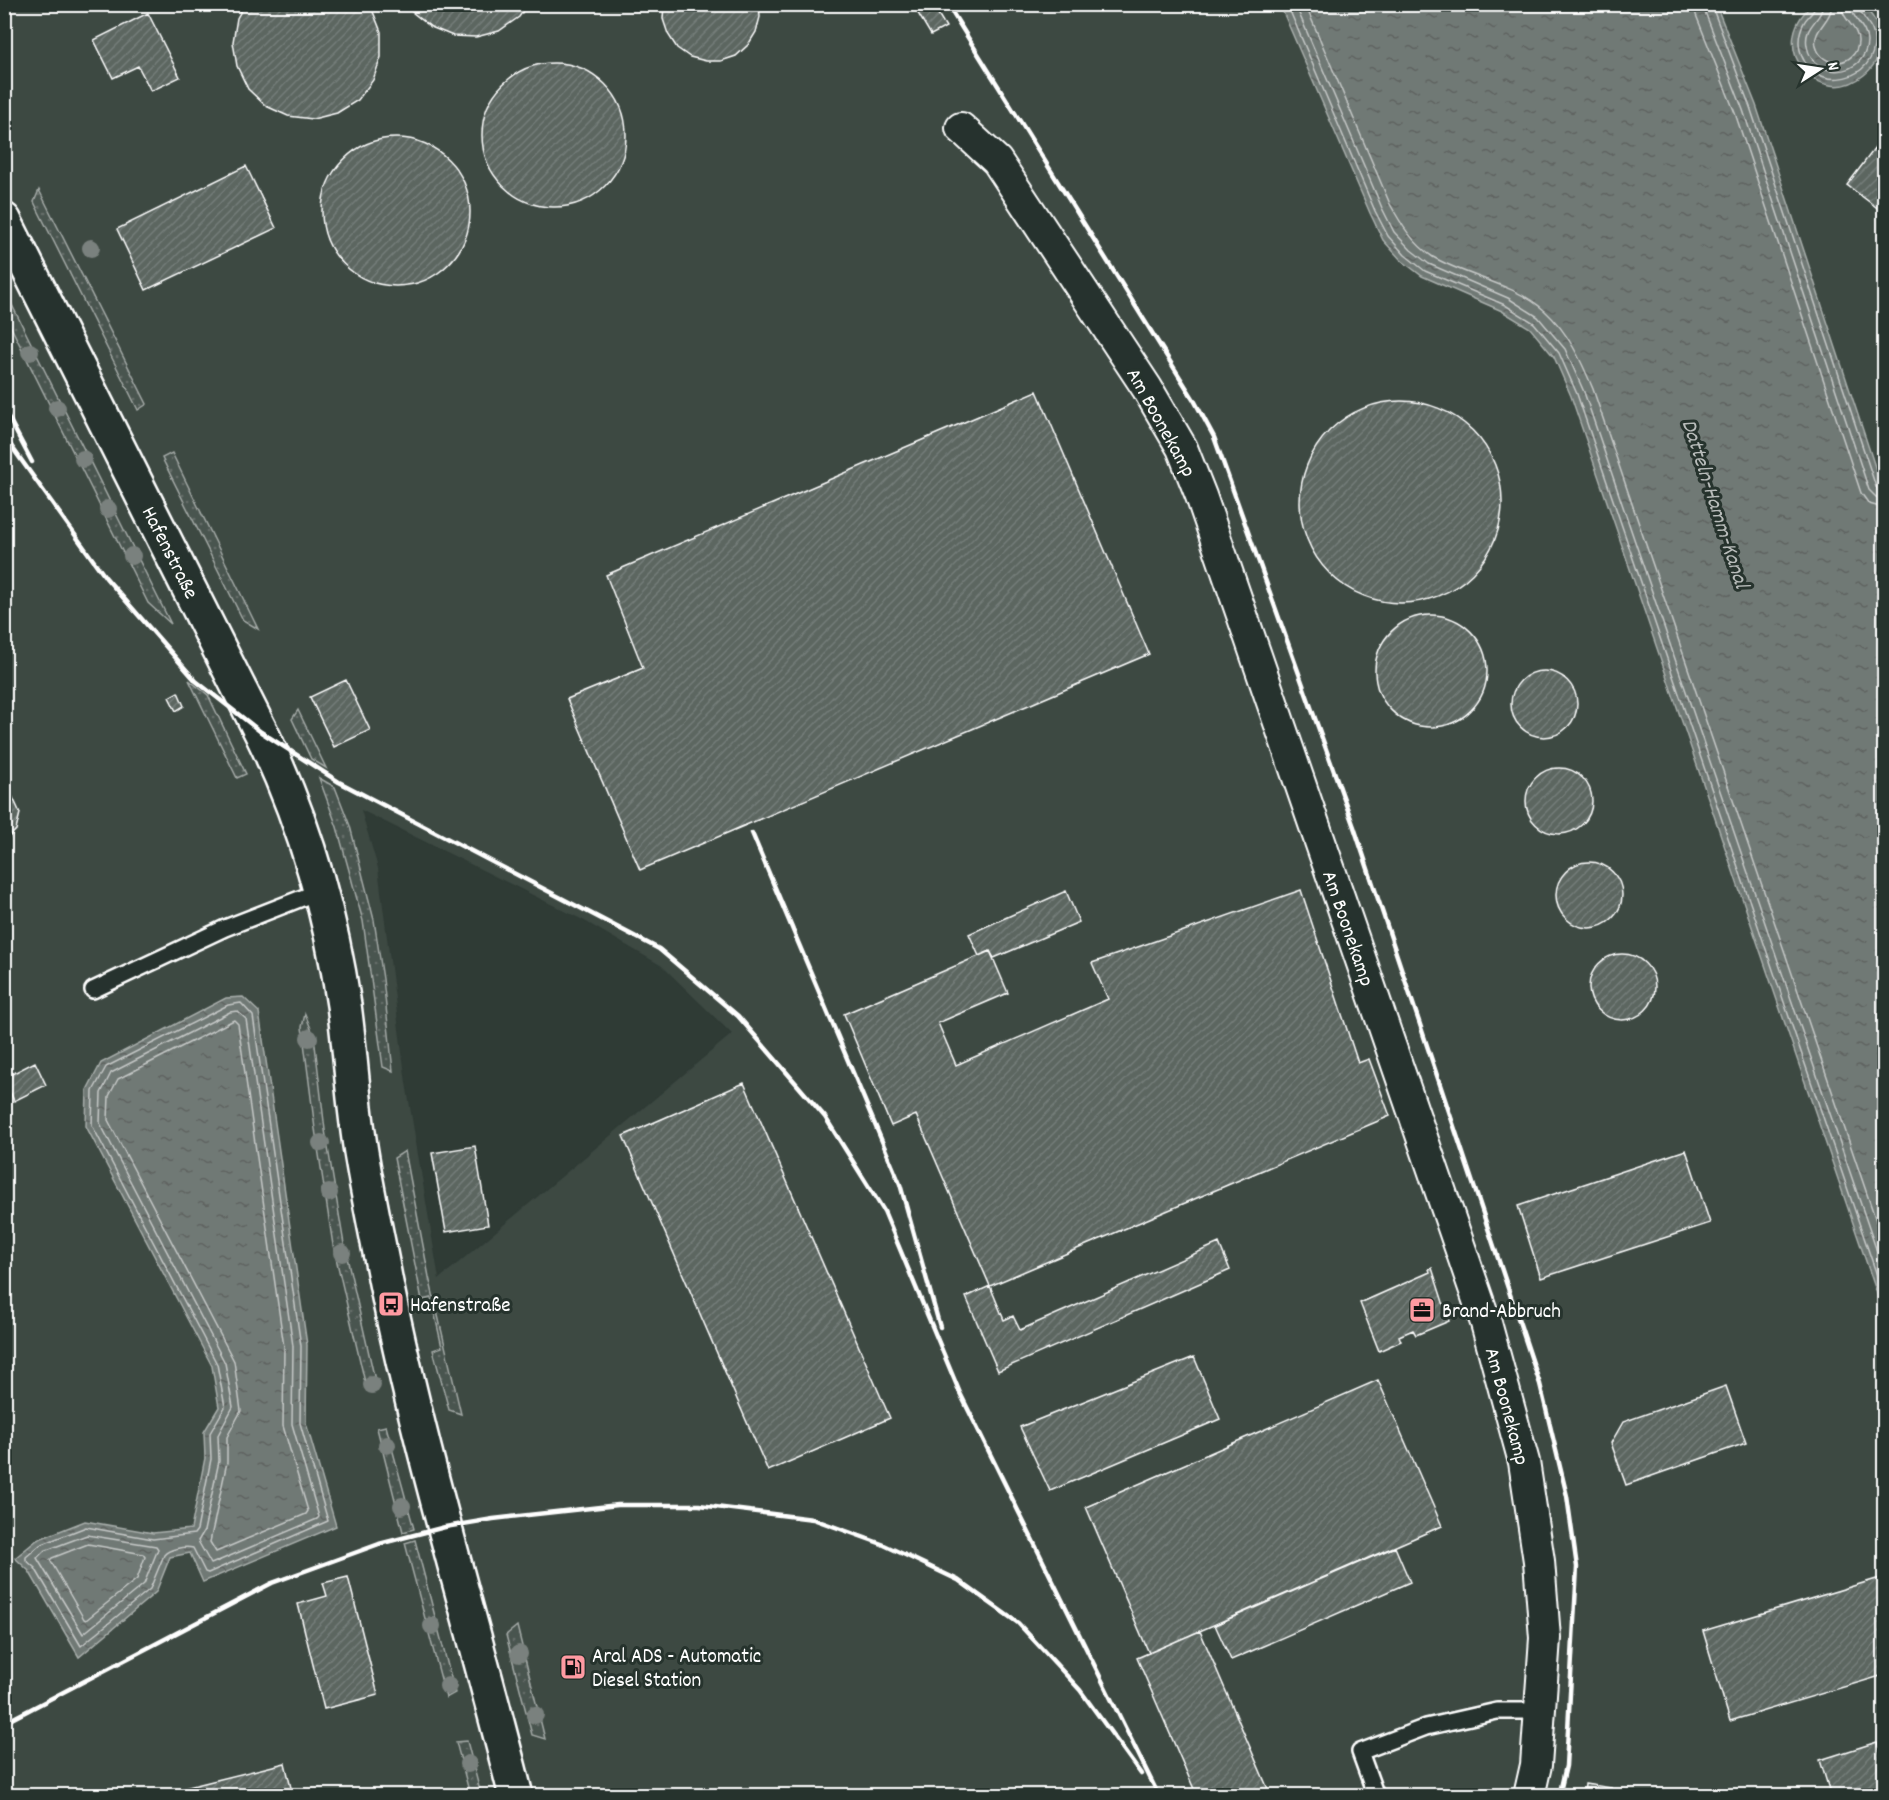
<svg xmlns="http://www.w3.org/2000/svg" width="1889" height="1800" viewBox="0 0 1889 1800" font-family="Dekko,sans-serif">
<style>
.built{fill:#3c4842;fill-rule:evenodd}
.grass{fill:url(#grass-dots);stroke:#a4aaa7;stroke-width:1.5}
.water{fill:url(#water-ripples);stroke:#a9afac;stroke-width:1.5}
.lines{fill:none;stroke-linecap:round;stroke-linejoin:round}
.shore{stroke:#c6c9c8;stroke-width:1.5}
.building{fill:url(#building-hatch);stroke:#fff;stroke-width:1.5}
.lane-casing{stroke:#fff;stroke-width:20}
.street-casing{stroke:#fff;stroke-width:34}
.secondary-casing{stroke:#fff;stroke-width:38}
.lane{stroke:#26332d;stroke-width:15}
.street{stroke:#26332d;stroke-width:30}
.secondary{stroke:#26332d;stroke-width:33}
.rail{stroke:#fff;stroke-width:4.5}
.tree{fill:#7a817e}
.labels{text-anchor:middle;stroke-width:6;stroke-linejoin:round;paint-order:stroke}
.street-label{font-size:21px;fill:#fff;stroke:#26332d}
.poi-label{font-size:21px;fill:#fff;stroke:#26332d;text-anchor:start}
.water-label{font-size:22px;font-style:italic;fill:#b8bcba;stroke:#26332d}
</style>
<defs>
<pattern id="grass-dots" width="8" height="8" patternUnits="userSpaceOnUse" patternTransform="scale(1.5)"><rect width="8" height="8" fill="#4a544f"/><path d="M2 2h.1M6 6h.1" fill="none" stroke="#656e69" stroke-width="1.8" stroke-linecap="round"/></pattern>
<pattern id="water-ripples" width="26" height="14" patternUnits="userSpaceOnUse" patternTransform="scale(1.5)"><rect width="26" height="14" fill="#707975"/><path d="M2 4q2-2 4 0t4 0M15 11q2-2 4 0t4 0" fill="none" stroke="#5e6260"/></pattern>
<pattern id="building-hatch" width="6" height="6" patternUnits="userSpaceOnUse" patternTransform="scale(1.5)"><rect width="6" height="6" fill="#5b6661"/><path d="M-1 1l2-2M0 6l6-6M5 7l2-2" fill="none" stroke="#747d79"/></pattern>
</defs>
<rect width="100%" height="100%" fill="#2f3b35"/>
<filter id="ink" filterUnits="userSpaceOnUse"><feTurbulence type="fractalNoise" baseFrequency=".0167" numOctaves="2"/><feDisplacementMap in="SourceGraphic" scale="12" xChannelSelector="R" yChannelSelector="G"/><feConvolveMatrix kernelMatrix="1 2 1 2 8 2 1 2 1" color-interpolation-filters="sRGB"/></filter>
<g filter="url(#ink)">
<path class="built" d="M5,5H1280L1370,213L1422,276L1502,311L1530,327L1554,357L1571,396L1884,1314V1795L5,1796ZM361,810L583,920L662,966L732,1034L439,1279L406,1083L378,868Z
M1716,5H1884V494L1756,105Z"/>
<path class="grass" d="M39,190L147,404L138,410L34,202Z
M4,291H5L171,624L148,603L5,315Z
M172,453L258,629L243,620L162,458Z
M189,680L208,695L246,774L237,778Z
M298,710L326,768L311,759L292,719Z
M319,778L335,787L350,826L374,920L383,979L393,1071L383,1067L363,921L337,827Z
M305,1014L312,1031L315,1045L325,1130L344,1244L377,1389L367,1391L333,1245L315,1129L302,1027Z
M405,1151L429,1277L461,1414L449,1410L433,1350L442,1347L431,1298L422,1300L394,1158Z
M386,1426L414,1529L403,1532L377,1428Z
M415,1540L455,1693L446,1698L405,1543Z
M517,1626L545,1739L532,1735L506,1635Z
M467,1741L481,1795H470L456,1742Z"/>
<path class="water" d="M1280,5H1716L1756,105L1884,494V1314L1571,396L1554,357L1530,328L1502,311L1422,276L1401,260L1383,240L1370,213Z
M1812,5H1860C1873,13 1881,28 1881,43C1880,56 1874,67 1864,75C1821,111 1763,48 1812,5Z
M243,997L259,1012L307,1345L306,1423L336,1526L203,1582L190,1553L170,1557L156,1592L79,1657L29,1571L15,1558L37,1540L85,1521L153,1533L191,1529L205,1458L204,1432L219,1407L212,1366L86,1126L87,1090L101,1063L226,998Z"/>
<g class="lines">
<path class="shore" d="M1287,4L1375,211L1388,236L1405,255L1425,271L1505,305L1534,323L1559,353L1577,394L1884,1296
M1295,4L1382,208L1394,232L1411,250L1429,264L1508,298L1538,317L1565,349L1584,392L1884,1272
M1305,4L1390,204C1401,224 1413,244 1433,257C1467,277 1514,283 1545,311C1568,332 1581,360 1593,389L1884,1244
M1695,4L1696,15L1735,113L1861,493L1869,504L1884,508
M1704,4L1705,12L1743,110L1869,490L1876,497L1884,499
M1711,4L1750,107L1876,487L1879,491L1884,492
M1816,4C1815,11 1813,11 1809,16C1801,24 1797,38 1800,50C1809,91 1869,86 1874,46C1877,24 1859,19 1858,4
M1823,4C1822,21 1803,25 1807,46C1813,82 1866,77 1867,42C1867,26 1851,19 1850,4
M1832,4C1832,21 1812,29 1816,46C1822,70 1857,66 1858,42C1859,27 1842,21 1841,4
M241,1003L253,1016L301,1346L300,1423L328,1521L208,1573L205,1572L193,1548C184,1546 169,1549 164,1555L150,1589L81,1646L35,1568L26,1560V1557L40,1545L86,1527L153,1539L194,1534L197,1530L211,1459L210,1433L225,1407L217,1364L92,1125L93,1091L106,1067L228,1005Z
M237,1011L246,1019L293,1346L292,1424L319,1517L317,1519L211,1564L198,1541L204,1531L219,1461L218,1435L233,1407L225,1363L100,1123L101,1093L111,1073L230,1012Z
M234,1020L238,1024L284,1347L283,1426L308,1511L306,1514L216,1552L210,1542L227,1462V1437L241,1411L234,1361L108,1120L109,1096L118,1079Z
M87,1535L156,1546L158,1549L144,1584L83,1634L37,1558L44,1551Z
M88,1544L143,1554L145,1557L137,1579L86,1620L84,1619L50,1560L52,1558Z"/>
</g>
<path class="building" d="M245,4H370L381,32V57L373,80L358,100L337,113L313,119L288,116L266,106L248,89L237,66L233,42L237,18Z
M408,4H528L519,17L499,31L476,37L453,36L431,27L412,12Z
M664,4H759L760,17L756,32L748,45L736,56L721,61H706L690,57L677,48L668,34L663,19Z
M924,4H932L946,27L931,35L916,10Z
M148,13L180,77L151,91L138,66L113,78L94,40Z
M482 135a72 72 0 1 1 144 0a72 72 0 1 1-144 0Z
M322 212a74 74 0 1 1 148 0a74 74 0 1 1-148 0Z
M1875,148L1884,155V213L1847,185Z
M246,166L276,228L146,290L117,229Z
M1037,391L1149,654L640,870L567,699L643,668L606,575Z
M1300 502a101 101 0 1 1 202 0a101 101 0 1 1-202 0Z
M1375 671a56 56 0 1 1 112 0a56 56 0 1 1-112 0Z
M1511 704a33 33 0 1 1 66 0a33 33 0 1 1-66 0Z
M346,680L370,730L334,747L310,697Z
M178,692L184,706L176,711L169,697Z
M1526 801a33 33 0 1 1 66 0a33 33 0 1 1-66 0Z
M4,778L20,813L16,830L4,842Z
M1556 895a33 33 0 1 1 66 0a33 33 0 1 1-66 0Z
M1301,890L1358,1063L1369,1059L1390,1116L990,1286L916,1115L891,1126L844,1014L990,951L1008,993L938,1023L956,1065L1108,999L1092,963Z
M1066,891L1079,922L994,958L990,951L979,956L969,934Z
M1589 987a33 33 0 1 1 66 0a33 33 0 1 1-66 0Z
M35,1062L46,1085L14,1101L4,1078Z
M744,1083L890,1418L768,1471L623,1136Z
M475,1146L488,1225L446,1232L432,1153Z
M1686,1150L1710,1223L1541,1278L1518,1206Z
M1219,1243L1230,1270L998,1371L966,1297L990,1286L1004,1320L1013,1316L1020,1330Z
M1432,1268L1449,1321L1416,1335L1413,1330L1399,1336L1401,1341L1379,1351L1360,1303L1430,1272L1429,1269Z
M1194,1357L1220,1419L1050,1491L1020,1427Z
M1378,1380L1442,1526L1149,1653L1086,1507Z
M1726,1386L1746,1443L1626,1485L1611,1443L1623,1422Z
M1395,1547L1410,1582L1231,1660L1215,1625Z
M348,1577L378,1695L324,1709L298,1604L327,1596L323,1583Z
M1880,1578L1884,1594V1675L1730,1721L1703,1631Z
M1200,1631L1271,1796H1197L1137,1658Z
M1877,1742L1884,1766V1796H1831L1820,1760Z
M285,1763L293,1796H152Z
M1585,1784L1612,1788L1610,1796H1584Z"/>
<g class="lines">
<defs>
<path id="lane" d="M93,990L225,928L320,891
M1376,1796L1360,1752L1426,1727L1497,1711H1541"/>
<path id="street" d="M961,128L997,161L1147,388L1182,448L1201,496L1486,1323L1524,1462L1539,1561L1545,1638L1536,1765L1529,1796"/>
<path id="secondary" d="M4,220L261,732C303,818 330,910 344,1005C351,1056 353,1107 362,1158C369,1200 378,1241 386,1283C421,1456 473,1624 516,1796"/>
</defs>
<use href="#lane" class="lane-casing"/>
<use href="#street" class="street-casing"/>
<use href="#secondary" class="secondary-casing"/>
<use href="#lane" class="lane"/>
<use href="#street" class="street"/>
<use href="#secondary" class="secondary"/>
<path class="rail" d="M947,4L1194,400L1214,437L1354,827L1540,1384L1567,1496L1577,1567L1566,1766L1559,1796
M4,409L32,462
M4,436L106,578L196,681L261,732L339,782L659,949L738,1016L825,1117L884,1211L960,1393L1159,1796
M752,833L900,1184L940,1327
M4,1723L272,1583L379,1544L445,1527L493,1519L618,1505H699L813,1519L882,1544L958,1580L1018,1623L1080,1690L1141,1774"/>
</g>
<g class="tree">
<circle cx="91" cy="248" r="9"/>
<circle cx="30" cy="352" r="9"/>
<circle cx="57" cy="408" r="9"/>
<circle cx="83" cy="459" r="9"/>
<circle cx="108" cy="509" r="9"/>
<circle cx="132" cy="556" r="9"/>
<circle cx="309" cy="1038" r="9"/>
<circle cx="321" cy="1143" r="9"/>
<circle cx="329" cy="1193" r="9"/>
<circle cx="342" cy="1253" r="9"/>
<circle cx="372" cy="1385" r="9"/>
<circle cx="387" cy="1445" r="9"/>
<circle cx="402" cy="1506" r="9"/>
<circle cx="432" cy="1626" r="9"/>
<circle cx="519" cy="1654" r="9"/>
<circle cx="448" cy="1686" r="9"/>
<circle cx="535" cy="1715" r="9"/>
<circle cx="468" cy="1764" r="9"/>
</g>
</g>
<defs>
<symbol id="bus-square" viewBox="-11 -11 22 22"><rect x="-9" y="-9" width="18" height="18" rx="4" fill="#ff9aa2" stroke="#26332d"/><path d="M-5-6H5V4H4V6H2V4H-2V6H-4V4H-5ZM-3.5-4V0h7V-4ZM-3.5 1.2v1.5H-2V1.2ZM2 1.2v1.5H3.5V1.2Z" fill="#111"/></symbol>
<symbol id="office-square" viewBox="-11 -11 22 22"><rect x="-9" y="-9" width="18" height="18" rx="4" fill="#ff9aa2" stroke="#26332d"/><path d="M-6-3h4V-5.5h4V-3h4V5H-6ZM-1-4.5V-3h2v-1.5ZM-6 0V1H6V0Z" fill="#111"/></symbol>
<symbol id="fuel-square" viewBox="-11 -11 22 22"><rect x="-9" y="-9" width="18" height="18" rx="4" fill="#ff9aa2" stroke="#26332d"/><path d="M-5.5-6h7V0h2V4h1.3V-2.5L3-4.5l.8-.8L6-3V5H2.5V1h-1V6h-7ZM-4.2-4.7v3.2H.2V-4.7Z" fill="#111"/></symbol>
</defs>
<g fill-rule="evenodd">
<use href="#bus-square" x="376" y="1289" width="30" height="30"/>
<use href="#office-square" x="1407" y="1295" width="30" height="30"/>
<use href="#fuel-square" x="558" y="1652" width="30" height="30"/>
</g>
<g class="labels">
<g class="street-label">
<text transform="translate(1162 422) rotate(61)" y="7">Am Boonekamp</text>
<text transform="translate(171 552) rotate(63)" y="7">Hafenstraße</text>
<text transform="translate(1349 928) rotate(71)" y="7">Am Boonekamp</text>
<text transform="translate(1508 1406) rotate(75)" y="7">Am Boonekamp</text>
</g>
<g class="poi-label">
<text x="410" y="1311">Hafenstraße</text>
<text x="1442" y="1317">Brand-Abbruch</text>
<text x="592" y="1662">Aral ADS - Automatic<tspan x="592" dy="24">Diesel Station</tspan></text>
</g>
<g class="water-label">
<text transform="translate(1717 503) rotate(72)" y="8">Datteln-Hamm-Kanal</text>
</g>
</g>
<rect width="1889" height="1800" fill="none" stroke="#26332d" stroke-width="24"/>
<rect x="12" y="12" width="1865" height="1776" fill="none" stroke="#fff" stroke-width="2" filter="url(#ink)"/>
<g transform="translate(1820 69) rotate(78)" stroke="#26332d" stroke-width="4.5" paint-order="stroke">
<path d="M0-4.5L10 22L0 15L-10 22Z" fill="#ffffff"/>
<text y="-9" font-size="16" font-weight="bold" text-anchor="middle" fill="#ffffff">N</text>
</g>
</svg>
